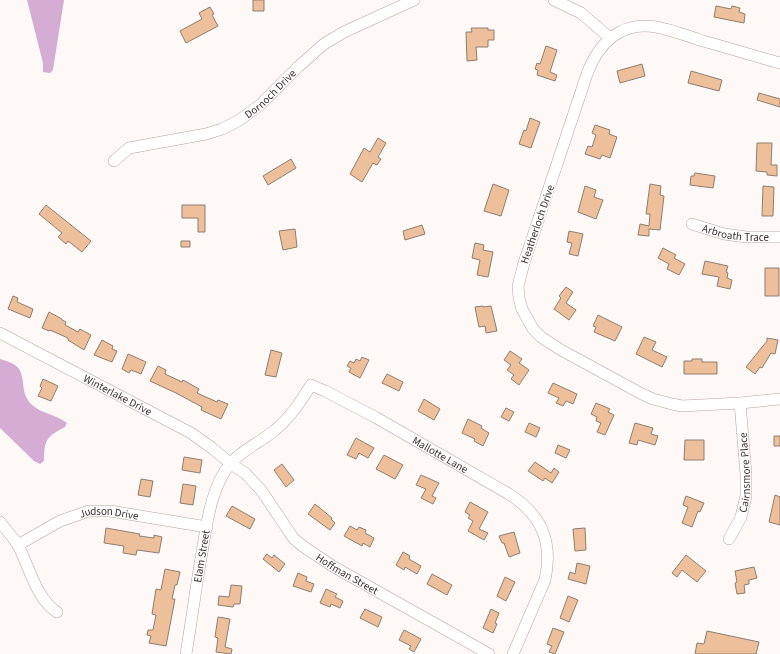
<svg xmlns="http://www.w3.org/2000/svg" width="780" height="654" viewBox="0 0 780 654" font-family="'Source Sans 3',sans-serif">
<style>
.water{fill:#d5acd3}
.building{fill:#edc09b;stroke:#8f7e70}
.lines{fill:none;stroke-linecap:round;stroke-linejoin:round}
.minor-casing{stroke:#baa29d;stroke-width:12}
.minor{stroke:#fff;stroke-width:11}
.labels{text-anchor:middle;stroke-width:3.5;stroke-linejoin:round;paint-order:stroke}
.street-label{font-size:11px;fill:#3a302f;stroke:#fff}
</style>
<rect width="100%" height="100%" fill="#fef8f7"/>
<path class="water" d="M27,0H64L53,70L50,73L43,72V63Z
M0,359C6,361 15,363 19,369C26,381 20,392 31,404C41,414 56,414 67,423L65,427C47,436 44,440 44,461L40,464L34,461L0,428Z"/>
<path class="building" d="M253,0H264V11H253Z
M716,6L731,9L732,6L740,8L739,12L745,14L744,23L714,17Z
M210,7L214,14L212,15L218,26L186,43L180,31L202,19L199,13Z
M471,28H488V30H494V40H488V47H476L477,60L467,61L466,32H472Z
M546,46L557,50L550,72L557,75L555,81L537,75L538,70L535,69L537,63L540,64Z
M642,64L645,76L620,83L617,71Z
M691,71L722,80L719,91L688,83Z
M759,93L780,99V107L757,100Z
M530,118L540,122L531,148L519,144L524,130L526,131Z
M595,125L610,130L609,134L617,137L610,158L602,155L600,159L585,154L588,146L592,147L596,135L592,133Z
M378,138L386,143L378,157L381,159L377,165L373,163L362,182L350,174L364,148L370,152Z
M757,143H772L771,165H777V176L767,175V172L756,171Z
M291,159L296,168L268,185L263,176Z
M695,173L715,176L713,188L690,185L691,176H694Z
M493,184L509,190L501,216L484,211Z
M650,184L661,186L660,195L664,196L660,230L649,229V236L638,235L640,224L649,226L650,214H646Z
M585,186L596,190L594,197L603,200L596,219L578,212Z
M763,186L774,187L773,216H762Z
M46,205L91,241L82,252L68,241L66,244L58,237L62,233L39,214Z
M182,205H205V232H198V218H182Z
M422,225L425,234L405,240L403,231Z
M295,229L297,247L283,250L279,231Z
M569,231L583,234L578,256L569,254L572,243L567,242Z
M181,241H190V247H181Z
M475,243L484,245L483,250L493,252L488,277L477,275L480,260L472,258Z
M663,248L676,255L674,258L685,264L679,275L667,269L669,264L658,258Z
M705,261L728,266L726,272L728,273L727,278L732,280L730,289L717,286L719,277L702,274Z
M765,268H779V296H765Z
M566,287L573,292L566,303L576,310L569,320L554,309L561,298L559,296Z
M13,296L18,298L17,302L33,309L30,318L8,309Z
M483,306V307L491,306L497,331L486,333L485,326L479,327L475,307Z
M49,312L62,319V320L66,322L65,325L78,332L80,329L91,335L84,350L68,340V338L50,330L49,331L42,328Z
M598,315L622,327L615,341L594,332L596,327L593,326Z
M644,337L656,342L652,350L667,357L662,367L636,354Z
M767,338L778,340L775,354L771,353L762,368L760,367L755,374L746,367L767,341Z
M102,340L113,346L112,349L117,351L112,362L94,355Z
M271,350L282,353L276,377L265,375Z
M510,351L522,359L519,363L529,370L519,385L511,379L514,375L507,370L511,365L504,360Z
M128,354L146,362L141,374L131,370L129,373L122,369Z
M362,357L369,360L360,378L349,372L351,368L347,366L350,361L354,363L356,359L360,361Z
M692,359H702V362H717V374H684V361H692Z
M158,366L166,370L165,374L182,382L183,380L199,389L197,393L217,402L218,400L228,404L221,419L201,410L202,407L176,393L150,381Z
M387,374L403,382L399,391L382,383Z
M43,379L58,386L51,401L38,396L42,388L40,386Z
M553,383L577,394L573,404L566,401L563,406L556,403L559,398L548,393Z
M424,399L440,409L434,420L418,411Z
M596,403L610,409L608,412L614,415L605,435L597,432L601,423L596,421L597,417L591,414Z
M506,408L514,412L509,421L501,417Z
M468,419L482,426L481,428L489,433L483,446L474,441L475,439L462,433Z
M529,423L540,428L536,437L525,432Z
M635,423L653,428L651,434L658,436L655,445L638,440L637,445L629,443Z
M774,436H780V446H774Z
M356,438L374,448L368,458L359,453L356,459L347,455Z
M685,440H704V460H684Z
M558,445L570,450L566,458L555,453Z
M384,455L403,465L395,479L376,469Z
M184,457L202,460L200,473L182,470Z
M535,462L551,473L554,468L559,472L552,483L545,478L543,481L528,471Z
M282,464L294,480L286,487L274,470Z
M421,475L439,483L432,496L436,498L433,504L421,498L426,489L416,485Z
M141,479L153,481L150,497L138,495Z
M183,484L196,486L193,505L180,503Z
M775,495L780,497V525L769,522Z
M686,496L704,503L700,512L698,511L692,527L682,523L688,507L683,505Z
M470,502L488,512L479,529L488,533L484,540L468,531L473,521L468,518L470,515L465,512Z
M315,504L332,518L331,519L335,523L330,530L308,514Z
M232,506L255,519L250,529L226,516Z
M350,526L357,530L359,527L366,530L365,533L374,538L370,547L363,543L362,546L344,536Z
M106,528L140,534L139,536L154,538V535L162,537L159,553L137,550L136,555L123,553L124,546L104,543Z
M585,528L586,550L575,551L573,529Z
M514,532L520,553L509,557L504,543H502L499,536Z
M403,552L410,556L409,559L421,566L417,574L405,567L404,570L396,565Z
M267,554L272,558L274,555L285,564L279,572L263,559Z
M686,555L706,571L697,582L682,570L677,577L672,573Z
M577,563L590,566L586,584L568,579L570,572L575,574Z
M754,567L757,578L749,580V584L744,585L745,593L737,594L735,583L737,582L735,571Z
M165,569L180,572L177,585H175L172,599H175L166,646L149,643L151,636L147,635L148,630H153L156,615L152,614L156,589L161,590Z
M298,573L307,577L306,581L314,584L311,592L293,586Z
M432,574L452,585L447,595L427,584Z
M505,577L515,582L506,601L497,596Z
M231,585L242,586L240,604H234L233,607L218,605L219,596L229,597Z
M326,589L337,594L335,597L343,601L340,608L331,604L330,607L320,603Z
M568,596L578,600L569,622L560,618Z
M365,609L382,617L378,627L360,618Z
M491,609L499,613L495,623L497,624L493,633L483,628Z
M218,617L230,619L225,647L232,649L231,654L216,652L218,638L215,637Z
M553,628L564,632L555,654L549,652L552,646L547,644Z
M404,630L421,639L414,652L409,649L411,646L399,640Z
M707,631L759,642L756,654H695L697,643L704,644Z"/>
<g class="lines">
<defs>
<g id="minor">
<path d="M554,0L581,13L610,38"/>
<path d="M780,63C754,56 729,48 703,41C688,36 672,30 656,27C620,21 598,44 587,74L524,263L518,286L519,298L522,309L533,329L541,337L561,350L642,394L653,399L672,404L682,406L740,403L780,399"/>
<path id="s1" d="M114,161L129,148L206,134L222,129L238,121L260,105L298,67L324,44L344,32L414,0"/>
<path id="s2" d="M692,224L724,234L746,237H780"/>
<path id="s3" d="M0,333L191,433L212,448L231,464L245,473L261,490L294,539L304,547L334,567L489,654"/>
<path d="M0,522C6,530 14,538 19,547C29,567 37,600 57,612"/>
<path id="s4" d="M729,539L741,517L746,496V474L740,403"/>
<path id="s5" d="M18,545L60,521L89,511H110L207,527"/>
<path id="s6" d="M186,654C191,624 195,594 200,564C206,532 209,488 231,463C243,449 261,442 275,430C290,418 301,401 311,385L325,391L375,417L509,494C542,515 553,542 545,580L513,654"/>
</g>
</defs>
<use href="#minor" class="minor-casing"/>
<use href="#minor" class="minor"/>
</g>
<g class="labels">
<g class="street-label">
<text dy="4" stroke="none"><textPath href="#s1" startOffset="175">Dornoch Drive</textPath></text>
<text transform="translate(537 224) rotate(-71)" y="4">Heatherloch Drive</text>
<text dy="4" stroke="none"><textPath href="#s2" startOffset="45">Arbroath Trace</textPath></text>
<text dy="4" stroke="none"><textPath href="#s3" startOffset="133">Winterlake Drive</textPath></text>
<text dy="4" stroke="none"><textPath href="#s6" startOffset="458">Mallotte Lane</textPath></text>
<text dy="4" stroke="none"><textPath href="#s4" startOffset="70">Cairnsmore Place</textPath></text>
<text dy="4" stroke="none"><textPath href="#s5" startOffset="99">Judson Drive</textPath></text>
<text dy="4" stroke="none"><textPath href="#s6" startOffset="99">Elam Street</textPath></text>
<text dy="4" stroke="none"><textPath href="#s3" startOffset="429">Hoffman Street</textPath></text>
</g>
</g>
</svg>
